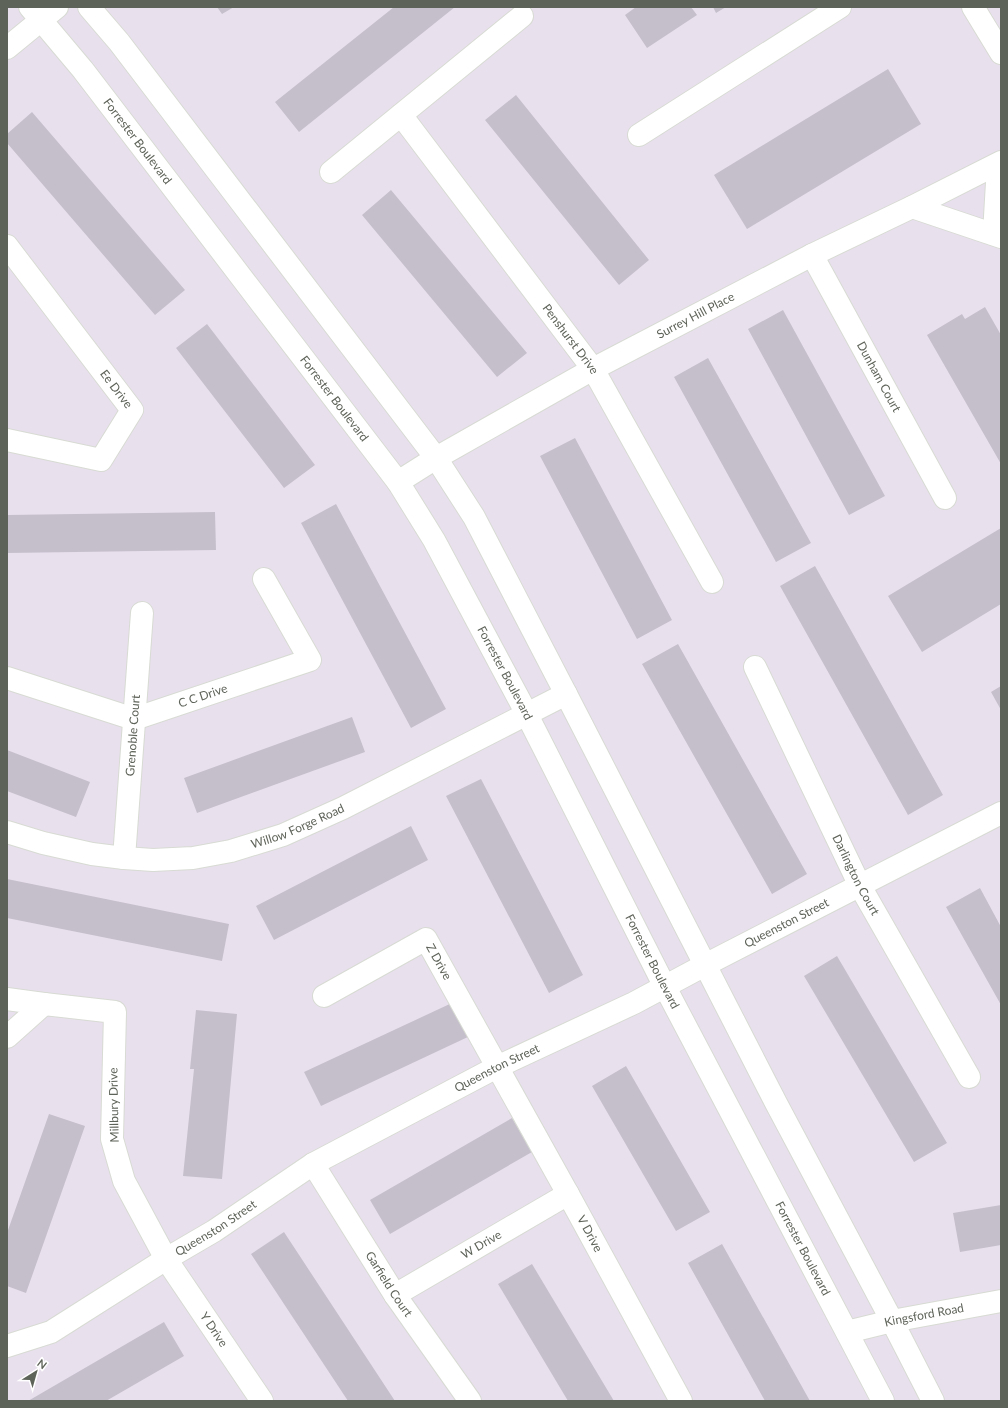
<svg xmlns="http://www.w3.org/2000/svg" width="1008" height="1408" viewBox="0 0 1008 1408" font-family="Lato,sans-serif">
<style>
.building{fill:#c5bfcb}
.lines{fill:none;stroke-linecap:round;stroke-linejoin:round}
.minor-casing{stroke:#d7dbd3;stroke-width:24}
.tertiary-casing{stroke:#d7dbd3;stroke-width:24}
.minor{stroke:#fff;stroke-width:22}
.tertiary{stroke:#fff;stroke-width:22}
.labels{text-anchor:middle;stroke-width:4;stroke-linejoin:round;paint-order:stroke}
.street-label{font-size:12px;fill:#5e6359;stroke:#fff}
</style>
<rect width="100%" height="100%" fill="#e9e0ee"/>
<path class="building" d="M217,7H234L222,14Z
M394,7H455L299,132L275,102Z
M636,7H691L697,15L647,48L625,15Z
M713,7H726L716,13Z
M888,69L921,124L747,229L714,175Z
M516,95L649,260L619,285L485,120Z
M32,112L185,290L155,315L7,143V134Z
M391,190L527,353L497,377L362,215Z
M985,307L1001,335V464L927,335L962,314L965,319Z
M783,310L885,496L849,515L748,329Z
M207,324L315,465L284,488L176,348Z
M708,358L811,543L776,562L674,377Z
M575,438L672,620L637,639L540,456Z
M336,504L446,709L411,728L301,523Z
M215,512L216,550L7,553V515Z
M1001,528V604L922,652L888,596Z
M815,566L943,795L908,815L780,586Z
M678,644L807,874L772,894L642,664Z
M1001,686V710L991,692Z
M352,717L365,752L197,813L184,778Z
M7,750L90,782L76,817L7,791Z
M481,779L583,975L549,993L446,796Z
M411,826L428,860L274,940L256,906Z
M7,879L229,924L222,961L7,918Z
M980,888L1001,927V1005L946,907Z
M837,956L947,1143L914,1162L804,976Z
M454,1002L470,1036L321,1106L304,1072Z
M196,1010L237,1014L222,1179L183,1176L194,1069H190Z
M626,1066L710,1212L676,1231L592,1086Z
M49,1114L85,1126L26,1293L7,1286V1233Z
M512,1118L532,1152L390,1234L370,1200Z
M1001,1205V1245L960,1252L953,1213Z
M284,1232L395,1401H348L251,1254Z
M722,1244L810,1401H765L688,1263Z
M532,1264L614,1401H568L498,1284Z
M164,1322L184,1356L106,1401H28Z"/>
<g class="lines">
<defs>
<g id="minor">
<path d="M973,7L1001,53"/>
<path d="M7,48L57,7"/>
<path id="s1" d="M401,115L593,369L712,582"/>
<path d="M639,135L840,7"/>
<path d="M331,172L522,16"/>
<path d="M912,207L1001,237"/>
<path d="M994,234L998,165"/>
<path id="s2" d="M7,246L132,410L101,460L7,440"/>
<path id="s3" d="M812,255L945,498"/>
<path id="s4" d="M398,482L436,458L593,369L812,255L912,207L1001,162"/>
<path id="s5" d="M755,667L860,886L969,1077"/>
<path id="s6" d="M7,678L134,719L310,660L264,579"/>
<path id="s7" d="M7,832L43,843L92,854L124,858L153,860L193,858L231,851L283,835L343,808L566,694"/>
<path id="s8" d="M124,858L142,613"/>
<path id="s9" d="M324,996L426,939L568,1194L681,1401"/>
<path d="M7,999L44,1004L7,1037"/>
<path id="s10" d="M44,1004L115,1012L112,1139L124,1181L166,1259L262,1401"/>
<path id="s11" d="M313,1164L395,1295L470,1401"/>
<path id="s12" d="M395,1295L568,1194"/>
<path id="s13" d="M847,1332L892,1321L1001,1301"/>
<path id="s14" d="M7,1346L51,1332L166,1259L214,1231L313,1164L497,1067L634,1003L705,965L1001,813"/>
</g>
<g id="tertiary">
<path id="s15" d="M30,7L83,70L398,482L434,540L520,701L665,987L883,1401"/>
<path d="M89,7L119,42L436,458L474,517L566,694L776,1103L892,1321L933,1401"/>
</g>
</defs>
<use href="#minor" class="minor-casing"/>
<use href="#tertiary" class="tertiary-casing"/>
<use href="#minor" class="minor"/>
<use href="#tertiary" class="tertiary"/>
</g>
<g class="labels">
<g class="street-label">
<text dy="4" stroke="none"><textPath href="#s15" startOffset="172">Forrester Boulevard</textPath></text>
<text dy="4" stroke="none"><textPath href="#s4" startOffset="341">Surrey Hill Place</textPath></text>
<text dy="4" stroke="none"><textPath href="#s1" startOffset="281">Penshurst Drive</textPath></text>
<text dy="4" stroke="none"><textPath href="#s3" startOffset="139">Dunham Court</textPath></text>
<text dy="4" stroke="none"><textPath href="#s2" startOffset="180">Ee Drive</textPath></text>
<text dy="4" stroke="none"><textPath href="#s15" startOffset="496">Forrester Boulevard</textPath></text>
<text dy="4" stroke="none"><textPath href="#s15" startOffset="820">Forrester Boulevard</textPath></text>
<text dy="4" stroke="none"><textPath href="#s6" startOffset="206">C C Drive</textPath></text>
<text dy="4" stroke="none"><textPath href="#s8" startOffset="123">Grenoble Court</textPath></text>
<text dy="4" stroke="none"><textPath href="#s7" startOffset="299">Willow Forge Road</textPath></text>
<text dy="4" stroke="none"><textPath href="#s5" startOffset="231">Darlington Court</textPath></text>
<text dy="4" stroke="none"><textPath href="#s14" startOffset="889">Queenston Street</textPath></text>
<text dy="4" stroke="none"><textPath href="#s15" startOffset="1144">Forrester Boulevard</textPath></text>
<text dy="4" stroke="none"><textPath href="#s9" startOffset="143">Z Drive</textPath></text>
<text dy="4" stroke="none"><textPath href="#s14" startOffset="565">Queenston Street</textPath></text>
<text transform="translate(114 1105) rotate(-91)" y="4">Millbury Drive</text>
<text dy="4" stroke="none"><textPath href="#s14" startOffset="241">Queenston Street</textPath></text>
<text dy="4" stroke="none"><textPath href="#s9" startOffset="454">V Drive</textPath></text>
<text dy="4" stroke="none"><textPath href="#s12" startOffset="100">W Drive</textPath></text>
<text dy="4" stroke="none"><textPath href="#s15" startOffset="1468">Forrester Boulevard</textPath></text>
<text dy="4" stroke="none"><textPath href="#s11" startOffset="142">Garfield Court</textPath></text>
<text dy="4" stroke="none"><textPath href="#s13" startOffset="79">Kingsford Road</textPath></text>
<text dy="4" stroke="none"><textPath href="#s10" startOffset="416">Y Drive</textPath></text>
</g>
</g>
<rect width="1008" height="1408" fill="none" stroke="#5e6359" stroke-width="16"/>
<g transform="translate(36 1372) rotate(37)" stroke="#ffffff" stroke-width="3" paint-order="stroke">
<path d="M0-3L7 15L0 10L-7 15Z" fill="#5e6359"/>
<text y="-6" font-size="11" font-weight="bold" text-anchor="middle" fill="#5e6359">N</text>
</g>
</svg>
